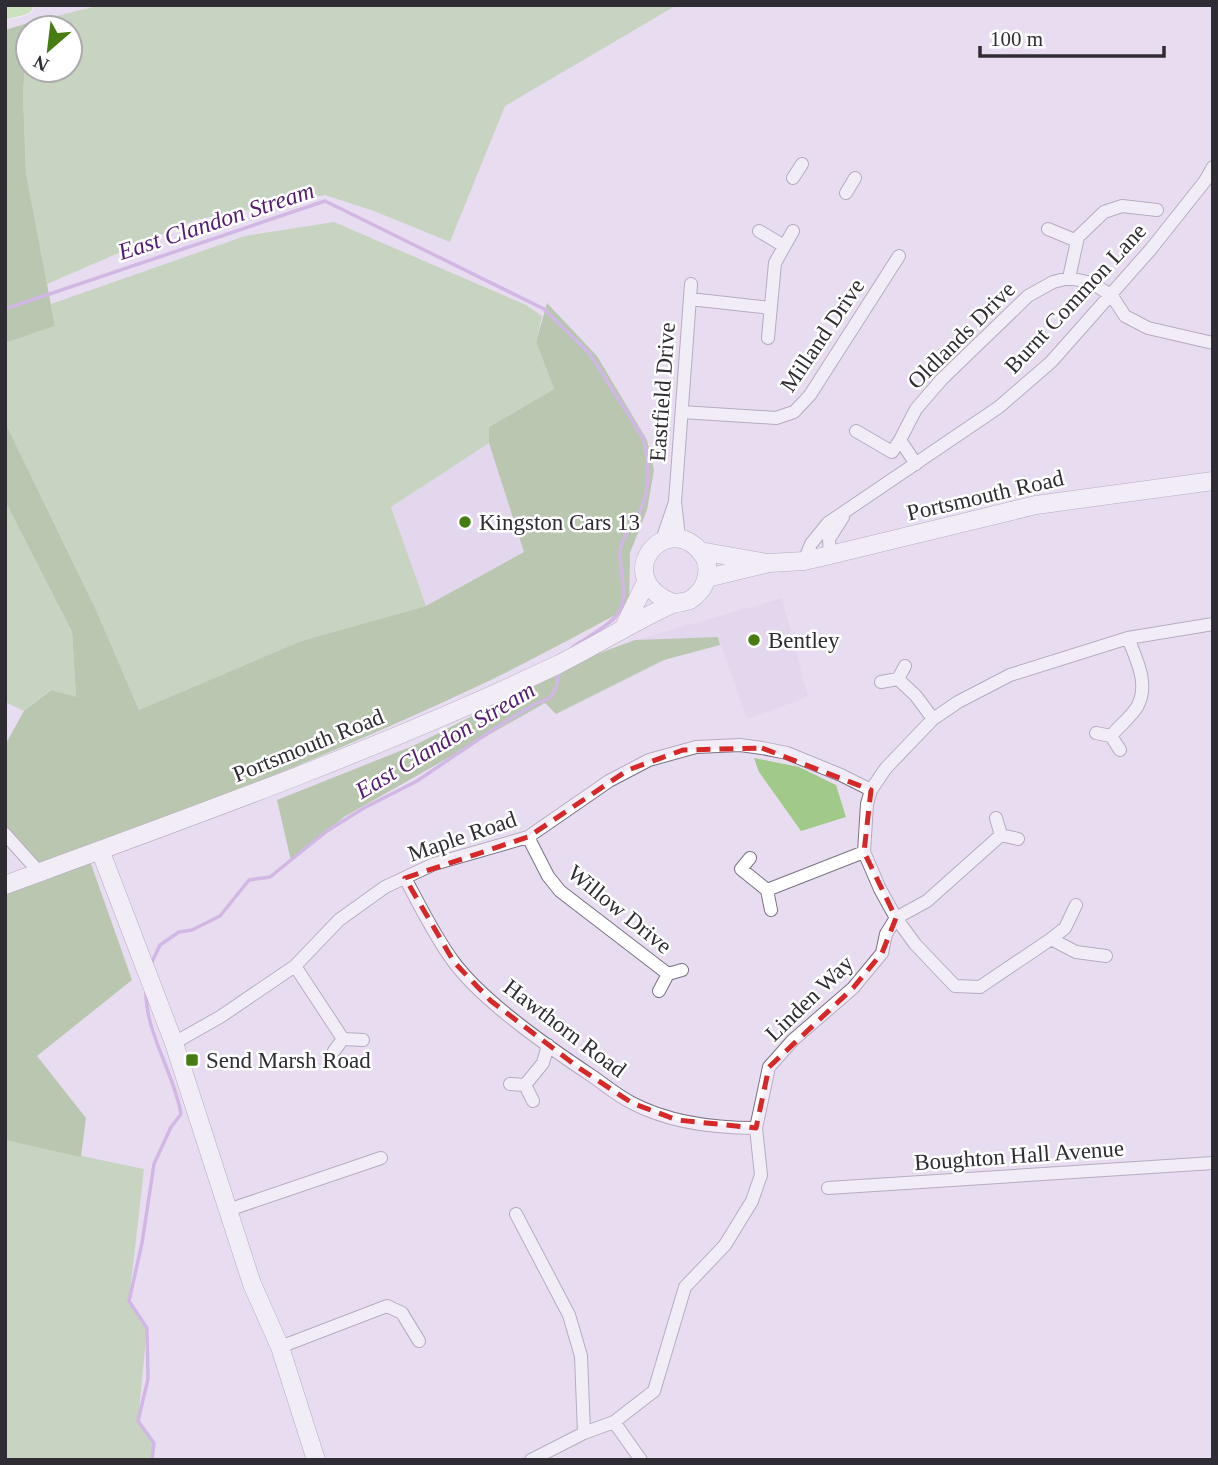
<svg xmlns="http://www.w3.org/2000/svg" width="1218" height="1465" viewBox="0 0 1218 1465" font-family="Georgia,serif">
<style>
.built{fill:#ded1ea}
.green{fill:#a1c989;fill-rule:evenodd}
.forest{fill:#81ae63}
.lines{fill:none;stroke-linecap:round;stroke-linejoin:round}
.stream{stroke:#b68cd5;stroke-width:3.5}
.minor-casing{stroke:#7b7283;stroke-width:14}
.secondary-casing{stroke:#7b7283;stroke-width:19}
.trunk-casing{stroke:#fff;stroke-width:21}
.minor{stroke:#fff;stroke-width:12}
.secondary{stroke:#fff;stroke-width:18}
.trunk{stroke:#ace682;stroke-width:19}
.marked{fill:none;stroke:#d62828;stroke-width:5;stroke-dasharray:14 9;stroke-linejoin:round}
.poi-dot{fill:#467c11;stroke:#fff;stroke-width:2.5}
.labels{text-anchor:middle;stroke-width:5;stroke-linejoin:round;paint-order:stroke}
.street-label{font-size:23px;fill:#302c33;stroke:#fff}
.poi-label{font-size:23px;fill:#302c33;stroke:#fff;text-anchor:start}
.water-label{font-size:24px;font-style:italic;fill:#521a71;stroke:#fff}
</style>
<rect width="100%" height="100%" fill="#e8ddf0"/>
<path class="built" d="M489,443L525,552L426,606L390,507Z
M782,598L808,697L747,719L718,637L636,640Z"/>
<path class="green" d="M101,5H677L505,106L450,242L374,211L325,195L195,220L47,284L26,173L23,95L28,23ZM28,28H70V70H28Z
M334,222L526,305L542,316L536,342L554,389L489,427V443L391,507L426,606L301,641L139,710L97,612L5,422V343L55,326L51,304L245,236Z
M5,501L72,632L76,698L50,690L24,711L5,702Z
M754,758L799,767L836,785L846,817L801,831L759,772Z
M5,1140L144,1169L129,1301L147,1328L138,1421L154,1444V1460H5Z"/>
<path class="forest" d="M28,23L23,95L26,173L55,326L5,343V30Z
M547,303L597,356L647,440L654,470L647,510L630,553L629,608C579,634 529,662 478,686C336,753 188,811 40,864L5,825V745L24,711L51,690L76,697L72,632L5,501V422L97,612L139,710L301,641L426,606L524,552L489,443V427L554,389L536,342Z
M718,637L720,645L664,660L556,714L545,703L344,817L291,861L277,800L415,745L586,658L635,640Z
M90,861L132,980L37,1056L86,1118L81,1157L5,1140V893Z"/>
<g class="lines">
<path class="stream" d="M5,309L325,201L544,309L590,354L643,438C650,464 651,494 637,517C631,528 621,538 620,551C619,569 628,593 620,610C615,623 585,638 573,647
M150,966L160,945L179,932L192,930L220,916L249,880L270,877L327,831L364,808L417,781L500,725L535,704L550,698L556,688L559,671
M146,990C145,1033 174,1072 181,1114L171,1127L154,1164L142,1243L129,1301L147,1328L148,1379L138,1421L154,1443L152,1460"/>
<defs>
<path id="minor" d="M793,178L802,164
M846,193L855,178
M1048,229L1077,241
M759,231L784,246
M1069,278L1078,237L1104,212L1122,206L1157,210
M690,299L770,308
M768,338L775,263L793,231
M682,412L776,418L794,412L810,395L899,256
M856,431L892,452L900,440
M916,464L900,440L916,409L942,379L1028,296L1053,282L1069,278L1092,283L1112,296L1125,316L1148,328L1213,343
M679,537L675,502L691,284
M662,540L675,502
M830,555L829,539L843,517
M804,561L811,544L828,523L999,407L1051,362L1151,249L1205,181L1213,167
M898,679L916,696L933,719
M881,682L898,679L905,666
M1096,733L1111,736L1120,750
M1111,736C1119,726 1131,717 1137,707C1150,684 1136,659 1128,638
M996,818L1001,835L1018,839
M5,834L39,872
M1001,835L927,901L896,918L915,944L955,986L980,987L1051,939L1076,952L1106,956
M528,837L548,876L560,891L668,974L682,970
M750,858L741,869L767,890L771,910
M405,878C420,906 434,935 453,961C483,1002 550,1048 592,1076C605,1085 618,1096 632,1103C670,1123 714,1128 756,1128
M767,890L864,852
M1051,939L1065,928L1076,905
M295,966L343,1039
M659,991L668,974
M174,1043L220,1017L295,966L339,920L385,887L434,864L528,837L609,781L649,760L696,747L740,745L762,748L787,753L841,775L871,790
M334,1051L343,1039L363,1040
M510,1084L525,1085L533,1101
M525,1085L543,1063L548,1045
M828,1188L1213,1163
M228,1210L381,1158
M516,1214L569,1315L581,1356L584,1433
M280,1347L387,1306L402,1313L419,1341
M614,1422L654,1391L685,1287L725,1245L752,1201L761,1175L756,1128L769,1067L793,1040L853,988L882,953L886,934L896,918L880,889L864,852L867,804L871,790L886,768L933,719L958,702L1010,675L1128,638L1213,624
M531,1460L584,1433L614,1422L641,1460"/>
<path id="secondary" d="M700,551L762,562
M707,578L769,563L804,561L830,555L1036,505L1213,481
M623,629L646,582
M100,850L174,1043L252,1284L280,1347L316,1460
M5,885C191,817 378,750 557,665C595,646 631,623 670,605C676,602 683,603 690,600C696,596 701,591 704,585C708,575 709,563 703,555C668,506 608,577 673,603"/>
<path id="trunk" d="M5,10L24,5"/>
</defs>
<use href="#minor" class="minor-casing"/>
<use href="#secondary" class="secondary-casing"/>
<use href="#trunk" class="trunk-casing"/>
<use href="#minor" class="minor"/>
<use href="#secondary" class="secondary"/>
<use href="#trunk" class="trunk"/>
</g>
<path d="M0 0H1218V1465H0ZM762,748L871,790L864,852L896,918L882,953L853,988L769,1067L756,1128L677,1120L632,1103L579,1068L491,1001L454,962L405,878L528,837L628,770L683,750Z" fill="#e8ddf0" fill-opacity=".55" fill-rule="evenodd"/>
<path class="marked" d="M762,748L871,790L864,852L896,918L882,953L853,988L769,1067L756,1128L677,1120L632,1103L579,1068L491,1001L454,962L405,878L528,837L628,770L683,750Z"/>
<g class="poi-dot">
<circle cx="465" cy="522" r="7"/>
<circle cx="754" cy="640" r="7"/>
<rect x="185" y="1053" width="14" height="14" rx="3.5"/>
</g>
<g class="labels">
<g class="street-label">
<text transform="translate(1075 298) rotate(-47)" y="8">Burnt Common Lane</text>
<text transform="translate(822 335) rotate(-56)" y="8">Milland Drive</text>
<text transform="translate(961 335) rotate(-45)" y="8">Oldlands Drive</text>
<text transform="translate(662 392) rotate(-86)" y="8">Eastfield Drive</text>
<text transform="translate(985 495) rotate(-13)" y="8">Portsmouth Road</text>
<text transform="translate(308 745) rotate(-22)" y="8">Portsmouth Road</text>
<text transform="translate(462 836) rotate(-19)" y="8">Maple Road</text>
<text transform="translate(620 909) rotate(39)" y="8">Willow Drive</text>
<text transform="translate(809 998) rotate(-44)" y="8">Linden Way</text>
<text transform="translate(565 1028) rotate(37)" y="8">Hawthorn Road</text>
<text transform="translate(1019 1155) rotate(-4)" y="8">Boughton Hall Avenue</text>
</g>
<g class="poi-label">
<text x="479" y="530">Kingston Cars 13</text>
<text x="768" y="648">Bentley</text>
<text x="206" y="1068">Send Marsh Road</text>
</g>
<g class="water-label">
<text transform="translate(216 221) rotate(-18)" y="8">East Clandon Stream</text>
<text transform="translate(445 740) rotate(-31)" y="8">East Clandon Stream</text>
</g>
</g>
<rect width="1218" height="1465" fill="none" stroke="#302c33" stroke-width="14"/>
<g transform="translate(49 49) rotate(208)"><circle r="33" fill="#ffffff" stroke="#acabad" stroke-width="2"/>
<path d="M0-5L12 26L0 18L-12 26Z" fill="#467c11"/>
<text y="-10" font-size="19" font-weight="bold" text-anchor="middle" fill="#302c33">N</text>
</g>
<path d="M980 46v10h184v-10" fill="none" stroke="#302c33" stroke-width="3.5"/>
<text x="990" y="46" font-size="21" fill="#302c33" stroke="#ffffff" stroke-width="5" paint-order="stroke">100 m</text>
</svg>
